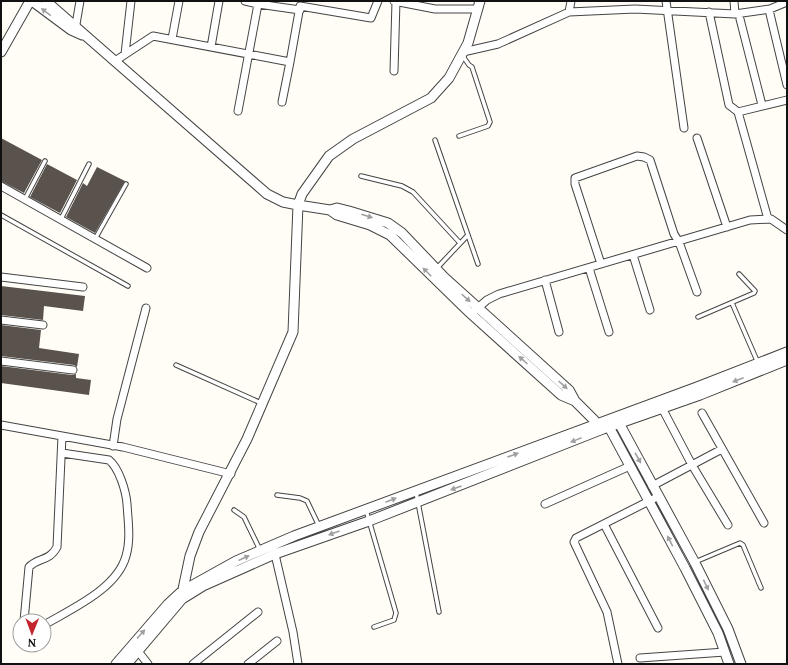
<svg xmlns="http://www.w3.org/2000/svg" width="788" height="665" viewBox="0 0 788 665" font-family="Lora,serif">
<style>
.building{fill:#5a524d}
.lines{fill:none;stroke-linecap:round;stroke-linejoin:round}
.service-casing{stroke:#444;stroke-width:5.5}
.minor-casing{stroke:#444;stroke-width:9}
.tertiary-casing{stroke:#444;stroke-width:11}
.service{stroke:#fff;stroke-width:3.5}
.minor{stroke:#fff;stroke-width:7}
.tertiary{stroke:#fff;stroke-width:9}
.oneway{fill:#a0a0a0}
</style>
<rect width="100%" height="100%" fill="#fffdf5"/>
<path class="building" d="M1,138L42,160L24,193L1,181Z
M47,164L77,180L60,213L30,197Z
M97,167L125,181L95,233L66,217L83,183L87,186Z
M1,286L85,296L83,311L44,306L43,320L1,315Z
M1,325L41,330L39,348L79,354L77,367L74,365L1,356Z
M1,366L72,375L76,374V378L91,380L89,395L1,383Z"/>
<g class="lines">
<defs>
<path id="service" d="M459,136L488,126L490,122L472,67L469,65L462,55
M435,140L478,264
M361,176L402,186L413,192L460,243
M25,199L45,161
M1,215L128,286
M61,219L89,164
M95,239L126,184
M437,268L468,235
M732,303L758,363
M698,317L754,293L755,291L739,274
M176,365L261,403
M416,492L439,612
M277,495L300,498L307,501L319,526
M234,510L244,517L260,550
M366,510L396,613L394,620L374,627
M695,562L740,543L743,545L761,588"/>
<path id="minor" d="M245,1L258,4L259,1
M394,1L435,9H478
M666,1L684,128
M569,12L571,1
M709,12L729,105L738,112
M735,14L770,9L787,2
M770,14L787,85
M740,19L762,105
M75,30L80,1
M172,39L179,1
M211,47L219,1
M463,52L498,44L569,12L635,9L735,14L734,1
M125,54L131,1
M115,61L153,36L290,62L300,6L371,18L378,1
M394,71L396,1
M282,102L290,62
M238,111L258,4L300,10
M697,138L727,227
M1,186L147,268
M768,219L738,112L787,100
M633,255L650,310
M601,264L575,184V178L637,156L644,157L650,160L674,234L679,242L697,292
M589,268L609,332
M1,277L83,287
M545,280L559,332
M471,314L487,300L499,294L750,220L771,219L787,230
M1,320L43,325
M1,361L73,370
M662,408L692,465L728,525
M702,413L764,523
M1,425L123,447L231,474
M113,446L117,419L146,308
M652,486L722,449
M545,504L630,466
M604,524L658,628
M274,550L293,632L298,664
M24,621L29,567C38,557 49,562 57,547L62,436
M44,625C71,609 117,589 126,556C131,539 128,521 127,504C126,491 119,468 109,460L62,453
M137,650L148,664
M640,658L725,652
M193,664L258,612
M248,664L277,641
M618,664L607,612L574,542L576,538L659,496"/>
<path id="tertiary" d="M32,1L71,30L82,35
M46,1L267,194L283,202L298,205L330,210L337,208L349,211L388,223L402,233L444,277L569,390L575,401L600,426
M1,52L30,1
M330,210L337,215L370,225L390,235L470,313L561,395L575,401
M619,423L695,563L728,629L741,664
M609,427L685,568L718,633L729,664
M182,594L190,556L199,532L247,439L293,332L298,205L302,194L329,156L353,139L431,98L449,78L468,43L480,1
M116,664L168,604L182,591L236,561L294,536L697,387L787,352
M127,664L182,599L203,586L275,554L369,521L603,429L700,395L787,360"/>
</defs>
<use href="#service" class="service-casing"/>
<use href="#minor" class="minor-casing"/>
<use href="#tertiary" class="tertiary-casing"/>
<use href="#service" class="service"/>
<use href="#minor" class="minor"/>
<use href="#tertiary" class="tertiary"/>
</g>
<defs><path id="oneway-solid" d="M-6-.8H1V-3.2L6.5 0L1 3.2V.8H-6Z"/></defs>
<g class="oneway">
<use href="#oneway-solid" transform="translate(46 12) rotate(-143)"/>
<use href="#oneway-solid" transform="translate(367 216) rotate(18)"/>
<use href="#oneway-solid" transform="translate(427 272) rotate(-135)"/>
<use href="#oneway-solid" transform="translate(466 298) rotate(42)"/>
<use href="#oneway-solid" transform="translate(523 360) rotate(-138)"/>
<use href="#oneway-solid" transform="translate(738 380) rotate(159)"/>
<use href="#oneway-solid" transform="translate(563 385) rotate(42)"/>
<use href="#oneway-solid" transform="translate(576 440) rotate(158)"/>
<use href="#oneway-solid" transform="translate(513 455) rotate(-20)"/>
<use href="#oneway-solid" transform="translate(638 458) rotate(61)"/>
<use href="#oneway-solid" transform="translate(456 488) rotate(160)"/>
<use href="#oneway-solid" transform="translate(391 500) rotate(-21)"/>
<use href="#oneway-solid" transform="translate(334 533) rotate(160)"/>
<use href="#oneway-solid" transform="translate(670 541) rotate(-117)"/>
<use href="#oneway-solid" transform="translate(244 558) rotate(-24)"/>
<use href="#oneway-solid" transform="translate(706 585) rotate(64)"/>
<use href="#oneway-solid" transform="translate(141 634) rotate(-48)"/>
</g>
<rect width="788" height="665" fill="none" stroke="#111111" stroke-width="4"/>
<g transform="translate(32 633) rotate(181)"><circle r="19" fill="#ffffff" stroke="#a0a0a0"/>
<path d="M0-3L7 15L0 10L-7 15Z" fill="#c4262e"/>
<text y="-6" font-size="11" font-weight="bold" text-anchor="middle" fill="#111111">N</text>
</g>
</svg>
